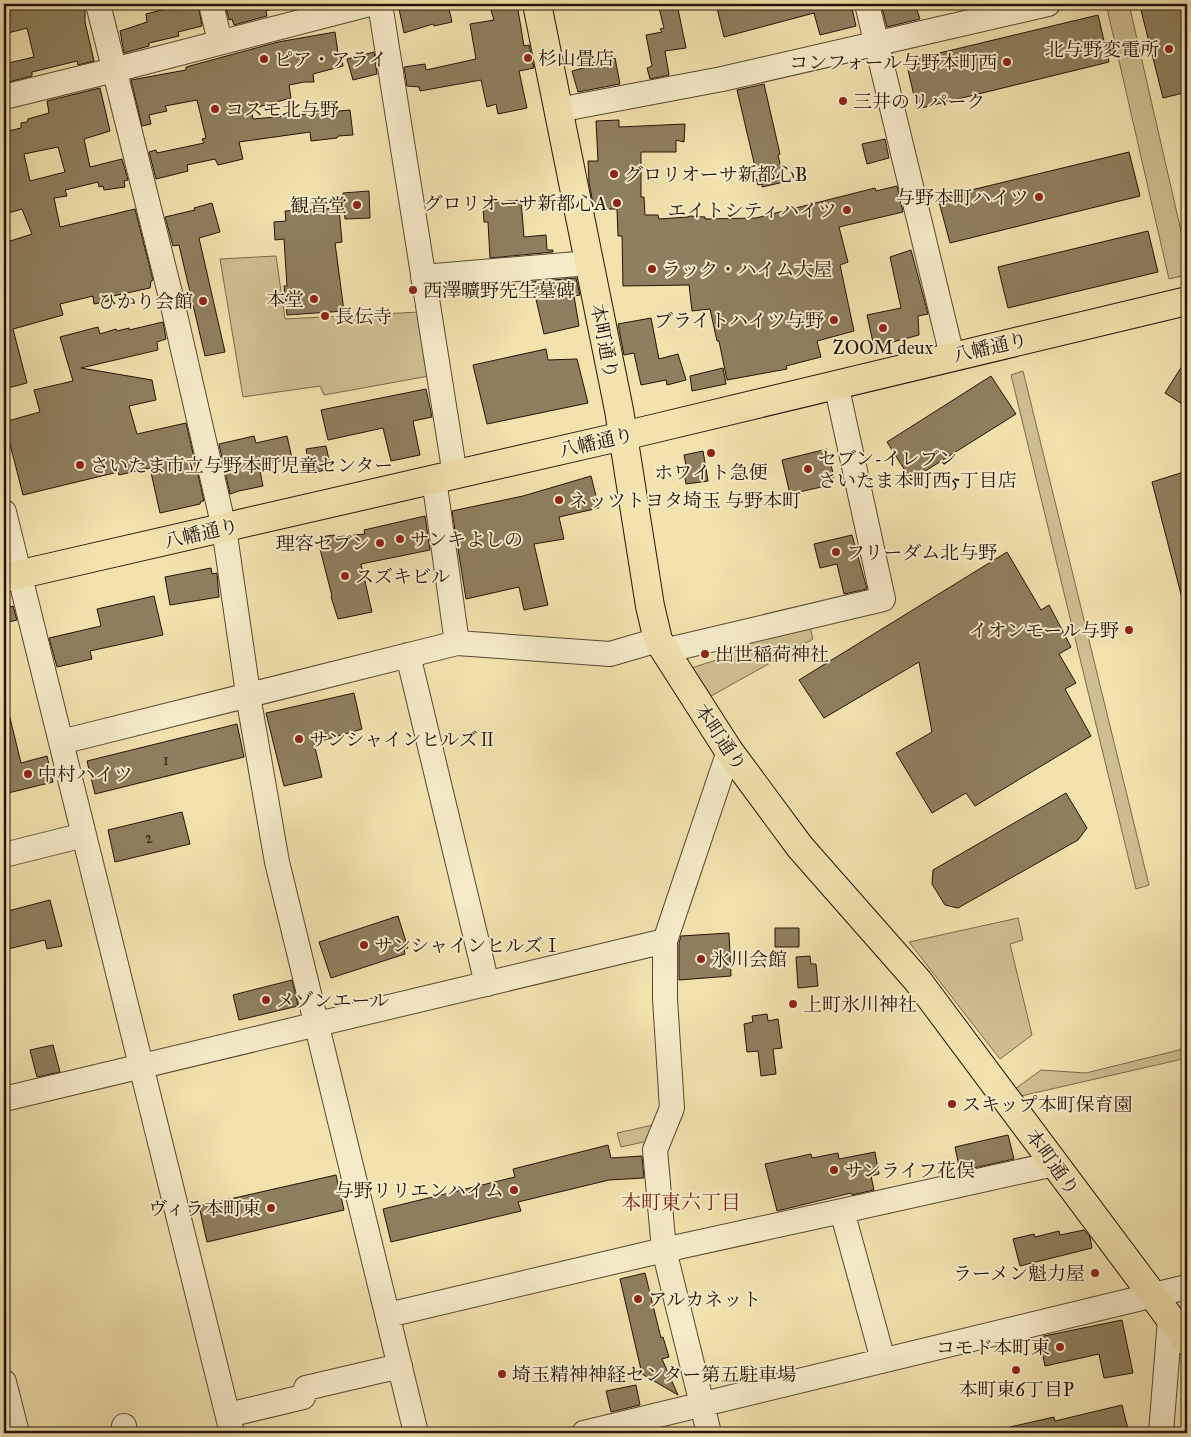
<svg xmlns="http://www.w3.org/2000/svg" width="1191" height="1437" viewBox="0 0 1191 1437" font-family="'IM FELL Great Primer','Noto Serif JP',serif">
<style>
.green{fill:#cebf92;stroke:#786a4c}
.building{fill:#8e7f5e;stroke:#221407;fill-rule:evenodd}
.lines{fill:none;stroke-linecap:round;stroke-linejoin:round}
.minor-casing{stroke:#564831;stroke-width:26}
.major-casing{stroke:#221407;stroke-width:30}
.minor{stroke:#f6ecca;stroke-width:24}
.major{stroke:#f1e2ae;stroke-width:28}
.poi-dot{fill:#8f2418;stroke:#f6ecca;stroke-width:2}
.labels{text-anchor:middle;stroke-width:4;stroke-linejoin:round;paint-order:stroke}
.number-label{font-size:16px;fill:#3d2f1d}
.poi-label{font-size:19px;fill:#221407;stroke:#f6ecca;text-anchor:start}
.street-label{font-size:19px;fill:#221407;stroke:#f6ecca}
.neighbourhood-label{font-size:20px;fill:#7a1f14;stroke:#f6ecca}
</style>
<rect width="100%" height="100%" fill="#f1e2ae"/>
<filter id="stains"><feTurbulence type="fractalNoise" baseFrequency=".004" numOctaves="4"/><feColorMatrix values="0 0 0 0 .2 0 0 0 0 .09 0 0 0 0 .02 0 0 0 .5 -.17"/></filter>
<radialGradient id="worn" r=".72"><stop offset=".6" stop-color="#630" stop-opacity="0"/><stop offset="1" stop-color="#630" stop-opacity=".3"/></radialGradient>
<path class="green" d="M1106,4H1129L1187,257V275L1169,279Z
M276,256L285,319L420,312L429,376L324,395L320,386L243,397L220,259Z
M1023,371L1149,885L1136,889L1011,375Z
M808,620L813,639L704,700L685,670L732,655L728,639Z
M1018,918L1023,940L1010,944L1032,1035L1000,1059L909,942Z
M1187,1048V1058L1021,1096L1015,1089L1041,1070L1086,1073Z
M653,1125L648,1141L621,1147L617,1133Z"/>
<path class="building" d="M33,4H85V22L94,61L78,65L77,61L32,72V76L4,83V64L34,57L27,28L4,34V10Z
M177,4H198L202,26L178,32L179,36L149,43V46L124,53L120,31L147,22L146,14L177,6Z
M225,4H271L272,9L266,11L267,16L234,25L232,19L229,20Z
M398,4H448L452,22L434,26L433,24L404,33Z
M489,4H517L524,46L529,45L534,68L519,71L527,108L498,114L496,104L487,107L481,80L420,91L419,87L407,86L404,67L425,64L426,70L476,59L470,24L494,20Z
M658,4H677L686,48L665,51L669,75L650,79L647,68L652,66L646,35L662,32L660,29L664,28Z
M716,4H851L856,26L820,35L814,13L724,37Z
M900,4H915L920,19L887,27L882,8Z
M1149,4H1187V92L1163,98L1140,6Z
M1098,15L1109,62L917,109L906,61Z
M335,32L338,53H341L343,66L313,74L314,82H304L289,85L291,98L251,109L253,119L350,110L353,135L338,136L337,138L311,141L310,132L239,142L243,159L218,165L215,159L187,165L188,171L156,179L149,152L156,150L157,153L204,143L202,139L206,138L197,100L165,106L167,111L149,115L151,124L142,126L131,80L186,70V67L278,42Z
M374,52L377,74L353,80L347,59Z
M615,58L620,84L578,92L572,71L591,66V63Z
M764,84L780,154L778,155L784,182L762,187V184L758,185L754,171H756L737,90Z
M100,88L110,131L84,139L90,167L122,159L128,180L124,181L125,187L104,190L103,186L99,187L98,182L65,190L67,196L54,198L60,227L135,209L153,280L151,281L150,288L113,296V300L94,304L93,296L60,304L63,315L13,329L27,383L4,389V243L32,234L22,209L8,213L7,209L4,210V132L21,128V123L27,122L28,119L49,113L47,101ZM58,147L65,172L30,181L24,154Z
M619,120V127L685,124L684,142L676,140V152H641V197H644L645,215H658L659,219L688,217L689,216L705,217V219L756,218L875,188L876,191L897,186L903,212L839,227L848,262L840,265L854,331L817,341L821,357L786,366L787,369L727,380L719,341H717L710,309L692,311L689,285L623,286L622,236H618L617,209H594L589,182L588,161H598L596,121Z
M885,139L889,158L867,164L862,144Z
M1129,152L1140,196L950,243L938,198Z
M369,191L370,218L345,219L343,193Z
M521,200L524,237L546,235L547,250H553V252L490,258L488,222H484L483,207L486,206V203Z
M212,203L220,232L199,238L225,352L205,356L179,245L173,246L165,217L195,210L194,208Z
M339,208L342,242L335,243L344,311L287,315L284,286H287L284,239L275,240L274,222L286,221L285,211Z
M1148,231L1158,272L1008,308L998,267Z
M911,250L928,314L918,316L919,335L874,347L867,315L901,308L890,257Z
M576,278L580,295L574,296L579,326L544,334L532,282Z
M651,318L659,359L678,354L686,380L667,385L666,380L641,385L634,353L624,355L618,324Z
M163,322L166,339L157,342L158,350L81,368L152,380L156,400L129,406L137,434L186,423L204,501H201L200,504L160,513L150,468L119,475L118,472L23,495L10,444L4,445V422L40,412L34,390L73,381L60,337L98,327L100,334L116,329L117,331L129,328V330Z
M546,349L548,360L577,359L588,403L487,424L473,365Z
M1187,358V407L1165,393Z
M723,368L726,384L692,391L690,376Z
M991,376L1016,414L911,480L887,442Z
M426,389L432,417L413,421L420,455L391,461L383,428L328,440L321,410Z
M254,436L256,443L287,436L292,458L259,466L263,486L239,491L230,494L219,444Z
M326,446L331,469L311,473L306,449Z
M827,449L834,477L825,479L826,486L790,494L782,460Z
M703,451L708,481L686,484L683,467L686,466L684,455Z
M1187,471V598H1182L1152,482Z
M591,476L599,508L559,517L564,539L534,544L548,605L524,610L519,587L466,599L452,511L523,496Z
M425,516L430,550L361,564L372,612L338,619L331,597L332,596L318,541L321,540L320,537L334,535L336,537L365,534L364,530Z
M852,535L867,589L844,594L837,564L820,568L814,544Z
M1007,552L1041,610L1049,605L1071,647L1059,654L1076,683L1065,689L1091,736L975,806L966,793L932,813L896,753L932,732L919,662L824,718L799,680Z
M211,568L212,574L217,573L219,597L170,605L165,577Z
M154,596L163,635L90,651L92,659L57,667L49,638L101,626L97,609Z
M13,606L17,620L4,623V609Z
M354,693L362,729L314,743L322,777L284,786L266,713Z
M4,714H9L21,763L47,756L53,782L4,794Z
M237,724L244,757L95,794L87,761Z
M1066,793L1087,828L1078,840L958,908L945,905L932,884L933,870Z
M182,812L190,844L115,862L108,830Z
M50,900L62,946L47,949L45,940L4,950V912Z
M398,916L408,948L404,949L405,954L331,978L319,942Z
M775,928H799V947H775Z
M729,933L731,976L679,980V943L681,936Z
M810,956L811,964H816L818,986L798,988L796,957Z
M292,980L298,1006L239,1020L233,995Z
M767,1014L768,1021L778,1019L782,1048L773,1049L776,1074L761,1076L758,1051L747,1052L744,1024L753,1022L752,1016Z
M53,1045L60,1072L37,1077L30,1050Z
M1008,1135L1014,1159L960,1171L955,1147Z
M608,1145L611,1158L642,1156L644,1178L609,1180L518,1202L521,1211L391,1242L383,1209L515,1177L513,1169Z
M875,1152L879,1174L871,1176L874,1190L852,1195L851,1193L777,1211L765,1164L811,1154L812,1158L838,1153L839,1159Z
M336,1175L344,1210L207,1242L199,1206Z
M1084,1230L1090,1237L1092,1248L1020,1266L1013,1239L1034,1234L1035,1237L1059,1231L1060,1235Z
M645,1273L661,1338L663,1337L669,1357L662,1359L678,1395L642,1374L620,1279Z
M1122,1320L1133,1373L1104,1378L1099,1354L1045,1366L1039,1337Z
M636,1385L640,1405L611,1412L606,1391Z
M1122,1405L1129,1433H1011L1010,1427L1054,1417L1055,1421Z"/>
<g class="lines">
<defs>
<path id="minor" d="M98,4L170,293L224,528L250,707L277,862L416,1433
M211,4L220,42
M380,4L455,475
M867,4L952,356
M4,97L114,70L370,4
M558,110L722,79L1048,4
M423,277L589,263
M434,479L457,643
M4,512L232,1433
M664,651L883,599L836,384
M408,655L487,984
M61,742L457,643L610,654L658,640
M4,855L84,835
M4,1099L665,941
M842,1211L1054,1164
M388,1315L664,1250L842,1211L883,1360
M4,1382L17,1433
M306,1388L400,1366
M228,1415L303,1397
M124,1426L125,1433
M584,1433L1187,1287
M709,1433L664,1250L655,1150L672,1108L665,999V941L729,751
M1161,1433L1170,1319"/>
<path id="major" d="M537,4L619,410L650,606L658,640L729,751L800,847L918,981L1187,1341
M4,578L623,436L1187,301"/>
</defs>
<use href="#minor" class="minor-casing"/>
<use href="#major" class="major-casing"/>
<use href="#minor" class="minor"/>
<use href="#major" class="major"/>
</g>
<g class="poi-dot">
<circle cx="1169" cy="49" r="5"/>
<circle cx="528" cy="58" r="5"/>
<circle cx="264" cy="59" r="5"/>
<circle cx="1007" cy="62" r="5"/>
<circle cx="843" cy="101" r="5"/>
<circle cx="215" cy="109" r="5"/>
<circle cx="614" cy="174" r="5"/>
<circle cx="1039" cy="197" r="5"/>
<circle cx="617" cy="203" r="5"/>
<circle cx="357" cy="205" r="5"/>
<circle cx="847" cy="210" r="5"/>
<circle cx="652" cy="269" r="5"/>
<circle cx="413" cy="290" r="5"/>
<circle cx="314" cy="299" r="5"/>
<circle cx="203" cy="301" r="5"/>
<circle cx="325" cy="316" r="5"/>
<circle cx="834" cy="320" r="5"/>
<circle cx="883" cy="328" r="5"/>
<circle cx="711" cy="453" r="5"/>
<circle cx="80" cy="465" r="5"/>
<circle cx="808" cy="469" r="5"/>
<circle cx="559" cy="500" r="5"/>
<circle cx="400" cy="539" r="5"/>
<circle cx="380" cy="543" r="5"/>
<circle cx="836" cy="552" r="5"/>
<circle cx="345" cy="576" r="5"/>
<circle cx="1129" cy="630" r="5"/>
<circle cx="705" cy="654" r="5"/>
<circle cx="299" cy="739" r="5"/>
<circle cx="28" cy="774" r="5"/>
<circle cx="364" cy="945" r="5"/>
<circle cx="701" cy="959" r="5"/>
<circle cx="266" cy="1000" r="5"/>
<circle cx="793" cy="1004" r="5"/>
<circle cx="952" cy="1104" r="5"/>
<circle cx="834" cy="1170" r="5"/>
<circle cx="514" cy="1190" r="5"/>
<circle cx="271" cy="1208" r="5"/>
<circle cx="1095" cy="1273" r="5"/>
<circle cx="638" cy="1299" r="5"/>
<circle cx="1060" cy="1347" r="5"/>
<circle cx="1016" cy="1370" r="5"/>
<circle cx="502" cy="1374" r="5"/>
</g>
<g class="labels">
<g class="number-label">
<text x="166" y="765">1</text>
<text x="149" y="843">2</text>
</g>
<g class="poi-label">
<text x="1159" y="56" text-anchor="end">北与野変電所</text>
<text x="538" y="65">杉山畳店</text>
<text x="274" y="66">ピア・アライ</text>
<text x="997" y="69" text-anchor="end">コンフォール与野本町西</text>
<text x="853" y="108">三井のリパーク</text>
<text x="225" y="116">コスモ北与野</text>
<text x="624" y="181">グロリオーサ新都心B</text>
<text x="1029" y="204" text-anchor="end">与野本町ハイツ</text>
<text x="607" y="210" text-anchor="end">グロリオーサ新都心A</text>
<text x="347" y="212" text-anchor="end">観音堂</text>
<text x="837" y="217" text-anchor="end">エイトシティハイツ</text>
<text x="662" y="276">ラック・ハイム大屋</text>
<text x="423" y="297">西澤曠野先生墓碑</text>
<text x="304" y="306" text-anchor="end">本堂</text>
<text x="193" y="308" text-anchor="end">ひかり会館</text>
<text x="335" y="323">長伝寺</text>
<text x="824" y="327" text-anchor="end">ブライトハイツ与野</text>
<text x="883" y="354" text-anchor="middle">ZOOM deux</text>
<text x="818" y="465">セブン-イレブン<tspan x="818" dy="22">さいたま本町西5丁目店</tspan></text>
<text x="90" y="472">さいたま市立与野本町児童センター</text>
<text x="711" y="479" text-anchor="middle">ホワイト急便</text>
<text x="569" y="507">ネッツトヨタ埼玉 与野本町</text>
<text x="410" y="546">サンキよしの</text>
<text x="370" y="550" text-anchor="end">理容セブン</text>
<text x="846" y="559">フリーダム北与野</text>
<text x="355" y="583">スズキビル</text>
<text x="1119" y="637" text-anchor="end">イオンモール与野</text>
<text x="715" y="661">出世稲荷神社</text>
<text x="309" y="746">サンシャインヒルズⅡ</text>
<text x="38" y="781">中村ハイツ</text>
<text x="374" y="952">サンシャインヒルズⅠ</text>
<text x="711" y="966">氷川会館</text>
<text x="276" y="1007">メゾンエール</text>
<text x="803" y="1011">上町氷川神社</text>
<text x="962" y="1111">スキップ本町保育園</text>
<text x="844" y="1177">サンライフ花俣</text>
<text x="504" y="1197" text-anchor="end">与野リリエンハイム</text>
<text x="261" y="1215" text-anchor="end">ヴィラ本町東</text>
<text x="1085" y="1280" text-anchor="end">ラーメン魁力屋</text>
<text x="648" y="1306">アルカネット</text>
<text x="1050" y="1354" text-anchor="end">コモド本町東</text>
<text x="512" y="1381">埼玉精神神経センター第五駐車場</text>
<text x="1016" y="1396" text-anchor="middle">本町東6丁目P</text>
</g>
<g class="street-label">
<text transform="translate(605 341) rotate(79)" y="7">本町通り</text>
<text transform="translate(990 347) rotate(-13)" y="7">八幡通り</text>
<text transform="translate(596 442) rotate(-13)" y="7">八幡通り</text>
<text transform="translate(201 533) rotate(-13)" y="7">八幡通り</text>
<text transform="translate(721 737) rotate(56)" y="7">本町通り</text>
<text transform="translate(1053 1162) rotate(54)" y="7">本町通り</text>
</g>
<g class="neighbourhood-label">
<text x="681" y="1209">本町東六丁目</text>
</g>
</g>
<rect width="1191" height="1437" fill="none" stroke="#f1e2ae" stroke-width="20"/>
<rect x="5" y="5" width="1181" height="1427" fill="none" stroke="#221407" stroke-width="2.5"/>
<rect x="10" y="10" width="1171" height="1417" fill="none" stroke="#221407"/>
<rect width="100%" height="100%" filter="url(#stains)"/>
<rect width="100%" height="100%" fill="url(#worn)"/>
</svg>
